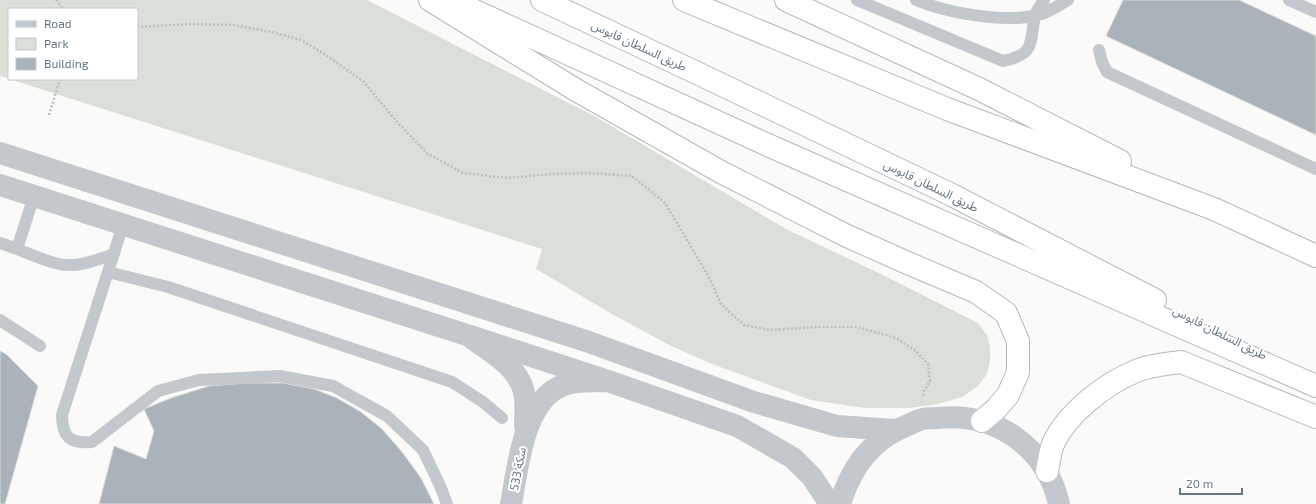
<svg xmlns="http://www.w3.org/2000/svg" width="1316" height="504" viewBox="0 0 1316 504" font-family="'Exo 2','Noto Sans Arabic',sans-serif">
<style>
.green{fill:#dadfd7;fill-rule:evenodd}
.building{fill:#aab3b9;stroke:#dcdcda}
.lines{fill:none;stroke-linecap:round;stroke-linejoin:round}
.trunk-casing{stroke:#b4b9bd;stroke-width:24}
.path{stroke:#bbbfc2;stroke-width:2.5;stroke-dasharray:2 2;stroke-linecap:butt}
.service{stroke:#c3c8cc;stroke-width:12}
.minor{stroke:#c3c8cc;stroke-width:22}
.tertiary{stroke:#c3c8cc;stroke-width:22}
.trunk{stroke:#fff;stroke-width:22}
.labels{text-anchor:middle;stroke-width:4;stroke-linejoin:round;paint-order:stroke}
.street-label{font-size:12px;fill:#657683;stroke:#fff}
</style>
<rect width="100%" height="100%" fill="#fafaf8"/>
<path class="green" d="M0,0H367L596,117L788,230L885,276L978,323L987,335L990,347V361L987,374L978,386L962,397L938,404L910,408H865L811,400L712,364L671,346L612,314L536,269L542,249L0,76ZM9,9H137V79H9Z"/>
<path class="building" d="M1123,0H1239L1316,36V135L1106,36Z
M0,351L6,354L38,386L5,504H0Z
M246,383H283L314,389L337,398L361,412L382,429L402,452L421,478L434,504H99L114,446L146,459L154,431L144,409L171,398L209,386Z"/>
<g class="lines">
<defs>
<path id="trunk" d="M430,0L576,90L721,172L845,235L903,261L976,292L1006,313L1018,341V372L1008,395L996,409L982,421
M451,0L770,146L1316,386
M542,0L695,72L952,195L1155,300
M684,0L947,109L1214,209L1316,256
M786,0L979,89L1120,161
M1047,471C1049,462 1050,452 1053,444C1067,413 1105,384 1136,371C1150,365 1166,364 1181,362L1316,417"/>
</defs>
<use href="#trunk" class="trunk-casing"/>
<path class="path" d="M56,0L63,9
M137,27L190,24L233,25L272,32L301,40L326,55L364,82L398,123L428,154L463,173L507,178L551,174L588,173L632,176L665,203L709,277L721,304L744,325L770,330L817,327H857L896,338L916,351L928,364L930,381L924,391L923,397
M49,115L60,79"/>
<path class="service" d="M857,0L1003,61C1036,54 1029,44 1035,16C1036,11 1041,5 1044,0
M916,0C947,13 1011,25 1044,13C1052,10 1061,4 1068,0
M1289,0L1316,12
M1099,50L1102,62L1107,72L1316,169
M34,196L17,249C30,254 45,261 59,264C78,268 96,260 114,254
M123,225L62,415C62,437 70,444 92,442L158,391L199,380L280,376L333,386L387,416L423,450L441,488L447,504
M0,243L17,249
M108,272L168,287L452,382L483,402L502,418
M0,320L40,346"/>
<path class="minor" d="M473,339C495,355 522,369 525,398C526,407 525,417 525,426
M511,504C518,468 523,399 564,385C578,380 593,382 607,381"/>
<path class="tertiary" d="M0,153L586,341L754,402L837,426L895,430
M0,185L467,335L608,381L737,426L793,458L812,477L830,504
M840,504C847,481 857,461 875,445C884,436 896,430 908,425C913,423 918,420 923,419C927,418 933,418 938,418C996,412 1046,447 1059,504"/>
<use href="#trunk" class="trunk"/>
</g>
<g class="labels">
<g class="street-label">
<text transform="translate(639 46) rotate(25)" y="4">طريق السلطان قابوس</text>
<text transform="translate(931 186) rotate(26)" y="4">طريق السلطان قابوس</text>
<text transform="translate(1220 333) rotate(27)" y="4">طريق السلطان قابوس</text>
<text transform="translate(518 469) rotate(-79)" y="4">سكة 533</text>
</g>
</g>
<rect x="8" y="8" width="130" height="72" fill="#ffffff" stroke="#c1c8cd"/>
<rect x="16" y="21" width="20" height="6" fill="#c3c8cc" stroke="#c1c8cd"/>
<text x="44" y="28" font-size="12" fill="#657683">Road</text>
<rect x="16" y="38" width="20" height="12" fill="#dadfd7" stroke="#c1c8cd"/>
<text x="44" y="48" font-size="12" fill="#657683">Park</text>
<rect x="16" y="58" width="20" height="12" fill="#aab3b9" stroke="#c1c8cd"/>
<text x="44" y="68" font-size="12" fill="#657683">Building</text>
<path d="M1180 488v6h62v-6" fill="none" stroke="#657683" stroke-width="2"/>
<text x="1186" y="488" font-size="12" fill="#657683" stroke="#ffffff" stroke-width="3" paint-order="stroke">20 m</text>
</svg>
